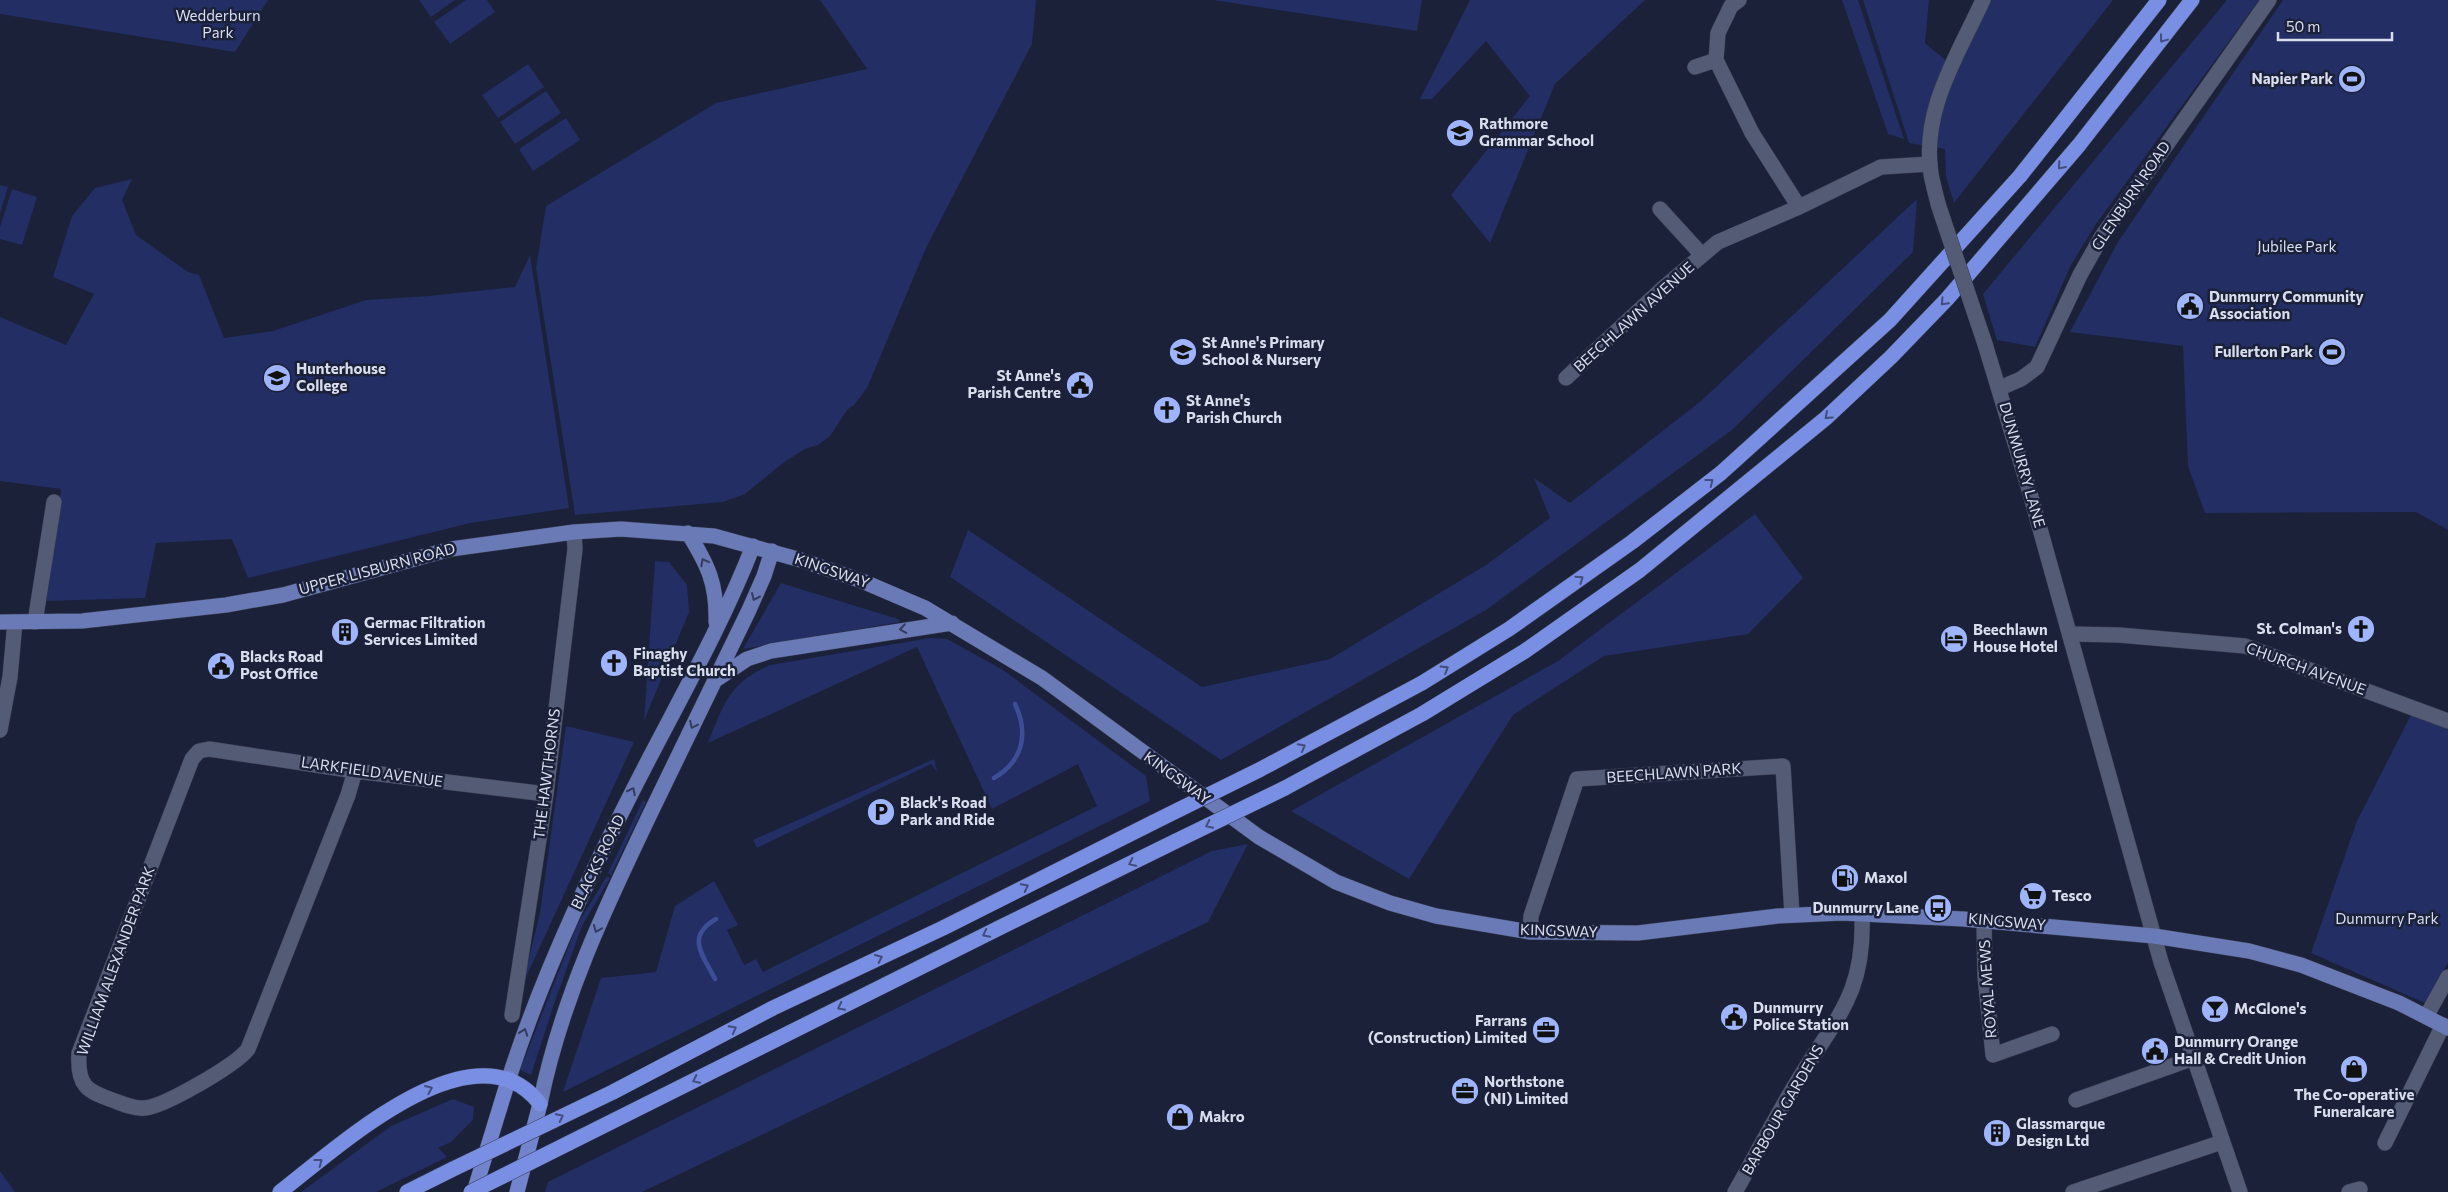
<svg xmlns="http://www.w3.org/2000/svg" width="2448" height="1192" viewBox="0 0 2448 1192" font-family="Commissioner,sans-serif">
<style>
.green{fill:#222e64}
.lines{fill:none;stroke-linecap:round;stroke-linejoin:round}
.stream{stroke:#3d4e97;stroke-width:4.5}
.minor-casing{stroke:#393d50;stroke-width:16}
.tertiary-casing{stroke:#393d50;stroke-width:16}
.primary-casing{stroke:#393d50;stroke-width:16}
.trunk-casing{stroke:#393d50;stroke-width:16}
.motorway-casing{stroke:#393d50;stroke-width:16}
.minor{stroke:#535b75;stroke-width:15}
.tertiary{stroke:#535b75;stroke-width:15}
.primary{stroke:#6a7ab7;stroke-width:15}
.trunk{stroke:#7284cd;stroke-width:15}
.motorway{stroke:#798fe3;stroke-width:15}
.tertiary-bridge-casing{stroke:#393d50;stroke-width:16;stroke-linecap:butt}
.motorway-bridge-casing{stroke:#393d50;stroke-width:16;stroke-linecap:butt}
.tertiary-bridge{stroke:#535b75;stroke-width:15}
.motorway-bridge{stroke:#798fe3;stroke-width:15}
.oneway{stroke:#414d7c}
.oneway2{stroke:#333c5e}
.labels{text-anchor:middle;stroke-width:5;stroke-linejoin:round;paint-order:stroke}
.park-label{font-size:15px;fill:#d8dff4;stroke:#1b2138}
.poi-label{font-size:15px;font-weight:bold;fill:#d9deee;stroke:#1b2138;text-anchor:start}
.street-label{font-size:15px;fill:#d9deee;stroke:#1b2138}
</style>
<rect width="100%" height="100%" fill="#1b2138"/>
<path class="green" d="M0,0H268L235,52L0,14Z
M419,0H455L431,17Z
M466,0H487L495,12L450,44L434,22Z
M820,0H1036L1032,44L926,248L867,388L854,405L847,410L830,436L818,445L805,449L783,463L745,494L723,502L575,515L536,268L546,206L716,103L867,69Z
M1213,0H1422L1417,31Z
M1470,0H1645L1555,84L1490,243L1451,195L1530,96L1486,41L1432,99H1420Z
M1842,0H1858L1904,139L1888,134Z
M1863,0H1929L1925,43L1950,64L1983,0H2113L1954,203L1946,177L1945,149L1909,143Z
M2227,0H2259L2096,224L2071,265L2035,347L1997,340L1983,294Z
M2283,0H2448V530L2416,512L2205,513L2188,466L2183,346L2070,332L2118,242Z
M528,64L544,87L498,118L482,95Z
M546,91L561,113L515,144L500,122Z
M566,118L580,140L533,171L519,149Z
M132,179L122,200L136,235L188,272L199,275L224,338L273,331L366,300L429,296L515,287L530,255L569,508L470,523L248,578L232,539L156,543L145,598L46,601L61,489L0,481V317L66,345L94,294L53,277L72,216L95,188Z
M0,185L8,187L0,214Z
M12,189L37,197L22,245L0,239V227Z
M1917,199L1913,252L1732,430L1486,610L1221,760L950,577L968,530L1202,687L1330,659L1486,565L1550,518L1534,478L1570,503L1701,401Z
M1755,514L1803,578L1748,634L1604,656L1513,715L1409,879L1291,811L1558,661Z
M655,561L669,562L687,585L689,612L644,721Z
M781,583L898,619L900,622L743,649Z
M930,638L947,639L1003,670L1146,776L1150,801L563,1092L601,978L656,972L675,906L714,881L738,925L727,930L744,965L756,959L763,972L1097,806L1078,764L992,809L917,647L708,743C724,703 729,683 770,665Z
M2411,715L2448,728V963L2425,1003L2311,953L2357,821Z
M566,726L634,742L522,986L540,913Z
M934,759L937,772L931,764L757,848L753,840Z
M643,800L646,802L611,875L608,873Z
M1248,844L1208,922L642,1192H545L548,1182L1212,851Z
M607,876L610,878L582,926L554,1004L531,1075L520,1070L577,925Z
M453,1099L474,1107L473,1120L451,1142L438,1148L447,1157L376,1192H301L391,1126Z
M0,1171L15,1192H0Z"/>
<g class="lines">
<path class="stream" d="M994,778C1023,761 1029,734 1015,704
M715,979C703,955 685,937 716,919"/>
<defs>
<path id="minor" d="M1739,0L1731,6L1718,33L1716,60L1752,133L1799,207
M1695,67L1716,60
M1660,209L1702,255
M1566,378L1662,289L1718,242L1799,207L1881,167L1930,164
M2000,388L2021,379L2037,367L2080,275L2102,236L2269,0
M35,622L54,502
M2070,634L2119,635L2245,646L2448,721
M0,730L10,677L15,622
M355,771L348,795L248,1049C236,1065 165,1106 145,1108C135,1109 125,1105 115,1101C86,1091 77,1086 79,1053L192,759L199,751L209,749L355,771L546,794
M1984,921L1985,976L1993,1055L2052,1034
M1530,932L1531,916L1577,779L1783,766L1792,915
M512,1015L546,794L575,549L574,532
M2427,1015L2448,977
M2076,1100L2194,1058
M2385,1143L2443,1025
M1735,1192C1756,1155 1775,1118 1797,1082C1835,1018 1865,996 1862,915
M2073,1192L2222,1142
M2349,1192L2360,1189"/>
<path id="tertiary" d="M1939,207C1936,196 1933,185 1931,174C1921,110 1958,55 1983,0
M1985,344L2028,486L2161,962L2240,1192"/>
<path id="primary" d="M688,533C708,565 717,584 716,622
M0,622L82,621L226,605L283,595L451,549L574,532L621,529L714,536L801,560L862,581L925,608L1042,678L1259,837L1336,882L1390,903L1436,916L1530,932L1638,933L1778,916L1842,913L1963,919L2154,936L2249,951L2301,965L2399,1003L2448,1028
M717,679L747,659L771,651L952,623
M509,1078C545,967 596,861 650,757C686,688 725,618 753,546
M540,1104C561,999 607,904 653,808C685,742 717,676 749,610L764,576L772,551"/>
<path id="trunk" d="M474,1192L509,1078
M517,1192L540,1104"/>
<path id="motorway" d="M1259,770L1422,683L1509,629L1632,542L1721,473L1890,320L2020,176L2159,0
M1285,788L1422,714L1525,651L1640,570L1826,418L1891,357L1947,299L2079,145L2192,0
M613,1092L773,1008L943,928L1154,822
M569,1143L1003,926L1176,841
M280,1192C336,1149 475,1019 540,1104
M407,1192L453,1169"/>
</defs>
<use href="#minor" class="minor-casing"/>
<use href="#tertiary" class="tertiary-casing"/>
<use href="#primary" class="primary-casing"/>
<use href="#trunk" class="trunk-casing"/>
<use href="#motorway" class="motorway-casing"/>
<use href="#minor" class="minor"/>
<use href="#tertiary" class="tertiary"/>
<use href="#primary" class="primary"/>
<use href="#trunk" class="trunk"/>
<use href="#motorway" class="motorway"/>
<defs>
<path id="tertiary-bridge" d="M1939,207L1985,344"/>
<path id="motorway-bridge" d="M1154,822L1259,770
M1176,841L1285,788
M453,1169L613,1092
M471,1192L569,1143"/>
</defs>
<use href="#tertiary-bridge" class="tertiary-bridge-casing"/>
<use href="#motorway-bridge" class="motorway-bridge-casing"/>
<use href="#tertiary-bridge" class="tertiary-bridge"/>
<use href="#motorway-bridge" class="motorway-bridge"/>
</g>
<defs><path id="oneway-chevron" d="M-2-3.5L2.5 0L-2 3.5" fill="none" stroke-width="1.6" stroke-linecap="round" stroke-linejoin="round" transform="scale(1.25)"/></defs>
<g class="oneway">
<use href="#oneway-chevron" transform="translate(2163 39) rotate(127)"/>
<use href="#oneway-chevron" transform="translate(2061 166) rotate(131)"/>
<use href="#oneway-chevron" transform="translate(1944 302) rotate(133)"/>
<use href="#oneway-chevron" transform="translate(1828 416) rotate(138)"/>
<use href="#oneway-chevron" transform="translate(1710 482) rotate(-38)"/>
<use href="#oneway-chevron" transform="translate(1580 579) rotate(-35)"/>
<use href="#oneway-chevron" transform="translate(1445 669) rotate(-32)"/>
<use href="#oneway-chevron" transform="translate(1302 747) rotate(-28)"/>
<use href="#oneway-chevron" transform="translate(1209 825) rotate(154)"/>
<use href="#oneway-chevron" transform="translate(1132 863) rotate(154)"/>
<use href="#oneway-chevron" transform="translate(1025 887) rotate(-27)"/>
<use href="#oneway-chevron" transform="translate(986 934) rotate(153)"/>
<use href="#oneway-chevron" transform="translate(879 958) rotate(-25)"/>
<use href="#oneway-chevron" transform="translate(841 1007) rotate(153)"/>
<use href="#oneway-chevron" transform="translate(733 1029) rotate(-28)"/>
<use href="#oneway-chevron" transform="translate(696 1080) rotate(154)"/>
<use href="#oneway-chevron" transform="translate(429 1089) rotate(-23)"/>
<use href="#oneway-chevron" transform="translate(560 1117) rotate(-26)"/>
<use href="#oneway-chevron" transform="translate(319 1162) rotate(-37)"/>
</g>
<g class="oneway2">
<use href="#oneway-chevron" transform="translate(704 562) rotate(-118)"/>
<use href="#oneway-chevron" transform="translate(755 597) rotate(114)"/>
<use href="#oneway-chevron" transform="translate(903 629) rotate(171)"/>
<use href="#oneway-chevron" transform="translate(693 725) rotate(116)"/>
<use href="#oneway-chevron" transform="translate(632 791) rotate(-63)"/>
<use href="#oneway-chevron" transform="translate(597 929) rotate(113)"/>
<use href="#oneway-chevron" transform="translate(524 1032) rotate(-70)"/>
</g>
<defs>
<symbol id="stadium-disc" viewBox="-11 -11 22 22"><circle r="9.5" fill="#9eb4fd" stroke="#1b2138"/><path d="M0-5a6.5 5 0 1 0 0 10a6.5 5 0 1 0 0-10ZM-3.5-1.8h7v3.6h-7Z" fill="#111"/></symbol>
<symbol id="school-disc" viewBox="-11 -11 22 22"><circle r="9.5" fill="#9eb4fd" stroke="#1b2138"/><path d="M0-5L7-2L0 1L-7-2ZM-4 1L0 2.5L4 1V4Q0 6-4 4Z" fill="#111"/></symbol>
<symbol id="civic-disc" viewBox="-11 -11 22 22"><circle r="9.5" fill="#9eb4fd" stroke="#1b2138"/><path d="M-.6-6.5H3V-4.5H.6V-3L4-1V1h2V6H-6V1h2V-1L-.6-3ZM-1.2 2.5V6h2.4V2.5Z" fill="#111"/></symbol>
<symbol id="church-disc" viewBox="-11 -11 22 22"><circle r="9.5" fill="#9eb4fd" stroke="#1b2138"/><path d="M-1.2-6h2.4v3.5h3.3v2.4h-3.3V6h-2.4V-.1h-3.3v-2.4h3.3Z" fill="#111"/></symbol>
<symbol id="building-disc" viewBox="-11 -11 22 22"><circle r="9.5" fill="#9eb4fd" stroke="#1b2138"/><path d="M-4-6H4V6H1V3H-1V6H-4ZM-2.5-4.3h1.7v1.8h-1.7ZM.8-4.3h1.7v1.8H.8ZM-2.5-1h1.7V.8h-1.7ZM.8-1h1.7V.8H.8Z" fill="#111"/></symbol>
<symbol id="hotel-disc" viewBox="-11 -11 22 22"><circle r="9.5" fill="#9eb4fd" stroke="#1b2138"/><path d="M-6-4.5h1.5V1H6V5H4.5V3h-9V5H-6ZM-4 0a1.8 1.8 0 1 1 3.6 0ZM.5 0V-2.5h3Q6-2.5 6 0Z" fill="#111"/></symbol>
<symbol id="parking-disc" viewBox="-11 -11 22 22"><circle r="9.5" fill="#9eb4fd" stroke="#1b2138"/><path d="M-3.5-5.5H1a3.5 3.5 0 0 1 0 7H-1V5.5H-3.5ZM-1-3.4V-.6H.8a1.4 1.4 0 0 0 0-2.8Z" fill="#111"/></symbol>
<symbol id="fuel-disc" viewBox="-11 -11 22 22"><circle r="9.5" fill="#9eb4fd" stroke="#1b2138"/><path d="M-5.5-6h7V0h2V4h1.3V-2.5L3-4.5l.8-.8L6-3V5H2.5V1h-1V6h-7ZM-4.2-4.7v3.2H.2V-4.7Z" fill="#111"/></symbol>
<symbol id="supermarket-disc" viewBox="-11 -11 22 22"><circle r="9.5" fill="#9eb4fd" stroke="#1b2138"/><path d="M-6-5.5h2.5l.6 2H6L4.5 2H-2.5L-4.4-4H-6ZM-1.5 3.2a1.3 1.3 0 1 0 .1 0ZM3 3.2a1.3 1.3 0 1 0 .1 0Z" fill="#111"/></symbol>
<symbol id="bus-disc" viewBox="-11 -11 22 22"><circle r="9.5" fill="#9eb4fd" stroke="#1b2138"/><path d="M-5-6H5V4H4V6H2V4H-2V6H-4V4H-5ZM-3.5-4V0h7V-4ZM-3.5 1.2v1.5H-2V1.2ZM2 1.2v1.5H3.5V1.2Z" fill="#111"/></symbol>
<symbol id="bar-disc" viewBox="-11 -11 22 22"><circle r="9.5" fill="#9eb4fd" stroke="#1b2138"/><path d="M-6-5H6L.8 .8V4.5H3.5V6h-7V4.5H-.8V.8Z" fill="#111"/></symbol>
<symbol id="office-disc" viewBox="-11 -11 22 22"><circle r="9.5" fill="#9eb4fd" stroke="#1b2138"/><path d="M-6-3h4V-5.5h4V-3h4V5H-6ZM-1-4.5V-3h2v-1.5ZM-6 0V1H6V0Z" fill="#111"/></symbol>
<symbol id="shop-disc" viewBox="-11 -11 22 22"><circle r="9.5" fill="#9eb4fd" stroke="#1b2138"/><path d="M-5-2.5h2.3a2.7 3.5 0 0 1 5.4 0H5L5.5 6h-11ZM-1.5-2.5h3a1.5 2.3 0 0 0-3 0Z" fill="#111"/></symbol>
</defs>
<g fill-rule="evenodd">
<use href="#stadium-disc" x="2336" y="63" width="32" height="32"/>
<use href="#school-disc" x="1444" y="117" width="32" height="32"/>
<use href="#civic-disc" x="2174" y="290" width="32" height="32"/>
<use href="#school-disc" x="1167" y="336" width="32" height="32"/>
<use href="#stadium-disc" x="2316" y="336" width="32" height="32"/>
<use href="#school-disc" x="261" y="362" width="32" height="32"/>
<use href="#civic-disc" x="1064" y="369" width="32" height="32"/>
<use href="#church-disc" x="1151" y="394" width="32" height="32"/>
<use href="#church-disc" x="2345" y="613" width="32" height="32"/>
<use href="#building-disc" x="329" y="616" width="32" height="32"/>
<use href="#hotel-disc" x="1938" y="623" width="32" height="32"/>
<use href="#church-disc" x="598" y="647" width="32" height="32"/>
<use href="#civic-disc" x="205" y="650" width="32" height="32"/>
<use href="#parking-disc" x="865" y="796" width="32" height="32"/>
<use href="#fuel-disc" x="1829" y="862" width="32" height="32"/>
<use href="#supermarket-disc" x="2017" y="880" width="32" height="32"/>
<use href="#bus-disc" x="1922" y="892" width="32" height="32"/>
<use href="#bar-disc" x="2199" y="993" width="32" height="32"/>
<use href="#civic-disc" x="1718" y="1001" width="32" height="32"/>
<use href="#office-disc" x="1530" y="1014" width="32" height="32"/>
<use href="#civic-disc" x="2139" y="1035" width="32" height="32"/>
<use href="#shop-disc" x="2338" y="1053" width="32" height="32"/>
<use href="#office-disc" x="1449" y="1075" width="32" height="32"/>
<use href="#shop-disc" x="1164" y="1101" width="32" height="32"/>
<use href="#building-disc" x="1981" y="1117" width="32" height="32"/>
</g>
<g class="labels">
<g class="park-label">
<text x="218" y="21">Wedderburn<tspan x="218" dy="17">Park</tspan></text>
<text x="2297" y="252">Jubilee Park</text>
<text x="2387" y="924">Dunmurry Park</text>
</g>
<g class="poi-label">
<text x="2333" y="84" text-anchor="end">Napier Park</text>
<text x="1479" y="129">Rathmore<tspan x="1479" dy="17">Grammar School</tspan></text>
<text x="2209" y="302">Dunmurry Community<tspan x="2209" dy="17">Association</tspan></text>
<text x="1202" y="348">St Anne's Primary<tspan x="1202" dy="17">School &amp; Nursery</tspan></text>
<text x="2313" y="357" text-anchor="end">Fullerton Park</text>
<text x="296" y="374">Hunterhouse<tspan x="296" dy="17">College</tspan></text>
<text x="1061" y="381" text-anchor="end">St Anne's<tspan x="1061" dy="17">Parish Centre</tspan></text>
<text x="1186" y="406">St Anne's<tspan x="1186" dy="17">Parish Church</tspan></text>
<text x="364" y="628">Germac Filtration<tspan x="364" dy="17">Services Limited</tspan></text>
<text x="2342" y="634" text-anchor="end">St. Colman's</text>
<text x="1973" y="635">Beechlawn<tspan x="1973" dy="17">House Hotel</tspan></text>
<text x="633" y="659">Finaghy<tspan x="633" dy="17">Baptist Church</tspan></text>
<text x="240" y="662">Blacks Road<tspan x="240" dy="17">Post Office</tspan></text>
<text x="900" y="808">Black's Road<tspan x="900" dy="17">Park and Ride</tspan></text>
<text x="1864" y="883">Maxol</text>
<text x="2052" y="901">Tesco</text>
<text x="1919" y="913" text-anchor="end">Dunmurry Lane</text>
<text x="1753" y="1013">Dunmurry<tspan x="1753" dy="17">Police Station</tspan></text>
<text x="2234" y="1014">McGlone's</text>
<text x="1527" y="1026" text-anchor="end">Farrans<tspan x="1527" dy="17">(Construction) Limited</tspan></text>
<text x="2174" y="1047">Dunmurry Orange<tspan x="2174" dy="17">Hall &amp; Credit Union</tspan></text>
<text x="1484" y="1087">Northstone<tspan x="1484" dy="17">(NI) Limited</tspan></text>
<text x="2354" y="1100" text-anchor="middle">The Co-operative<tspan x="2354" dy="17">Funeralcare</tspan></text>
<text x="1199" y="1122">Makro</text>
<text x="2016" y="1129">Glassmarque<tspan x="2016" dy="17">Design Ltd</tspan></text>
</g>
<g class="street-label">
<text transform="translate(2131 196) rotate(-56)" y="5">GLENBURN ROAD</text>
<text transform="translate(1634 317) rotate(-42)" y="5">BEECHLAWN AVENUE</text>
<text transform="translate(2022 465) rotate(74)" y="5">DUNMURRY LANE</text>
<text transform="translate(377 569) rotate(-15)" y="5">UPPER LISBURN ROAD</text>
<text transform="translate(832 571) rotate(19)" y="5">KINGSWAY</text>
<text transform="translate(2306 669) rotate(20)" y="5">CHURCH AVENUE</text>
<text transform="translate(372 772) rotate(8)" y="5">LARKFIELD AVENUE</text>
<text transform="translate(1674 773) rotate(-4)" y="5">BEECHLAWN PARK</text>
<text transform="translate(547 774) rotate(-83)" y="5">THE HAWTHORNS</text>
<text transform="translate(1177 778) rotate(36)" y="5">KINGSWAY</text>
<text transform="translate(598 862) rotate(-64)" y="5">BLACKS ROAD</text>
<text transform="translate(2007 922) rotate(5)" y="5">KINGSWAY</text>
<text transform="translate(1559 931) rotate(2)" y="5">KINGSWAY</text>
<text transform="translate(116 961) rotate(-70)" y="5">WILLIAM ALEXANDER PARK</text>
<text transform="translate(1988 989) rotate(-94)" y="5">ROYAL MEWS</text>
<text transform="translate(1783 1110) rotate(-60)" y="5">BARBOUR GARDENS</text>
</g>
</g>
<path d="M2278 32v8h114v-8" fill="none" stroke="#d9deee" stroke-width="2.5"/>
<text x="2286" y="32" font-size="15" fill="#d9deee" stroke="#1b2138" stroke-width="4" paint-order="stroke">50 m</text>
</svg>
